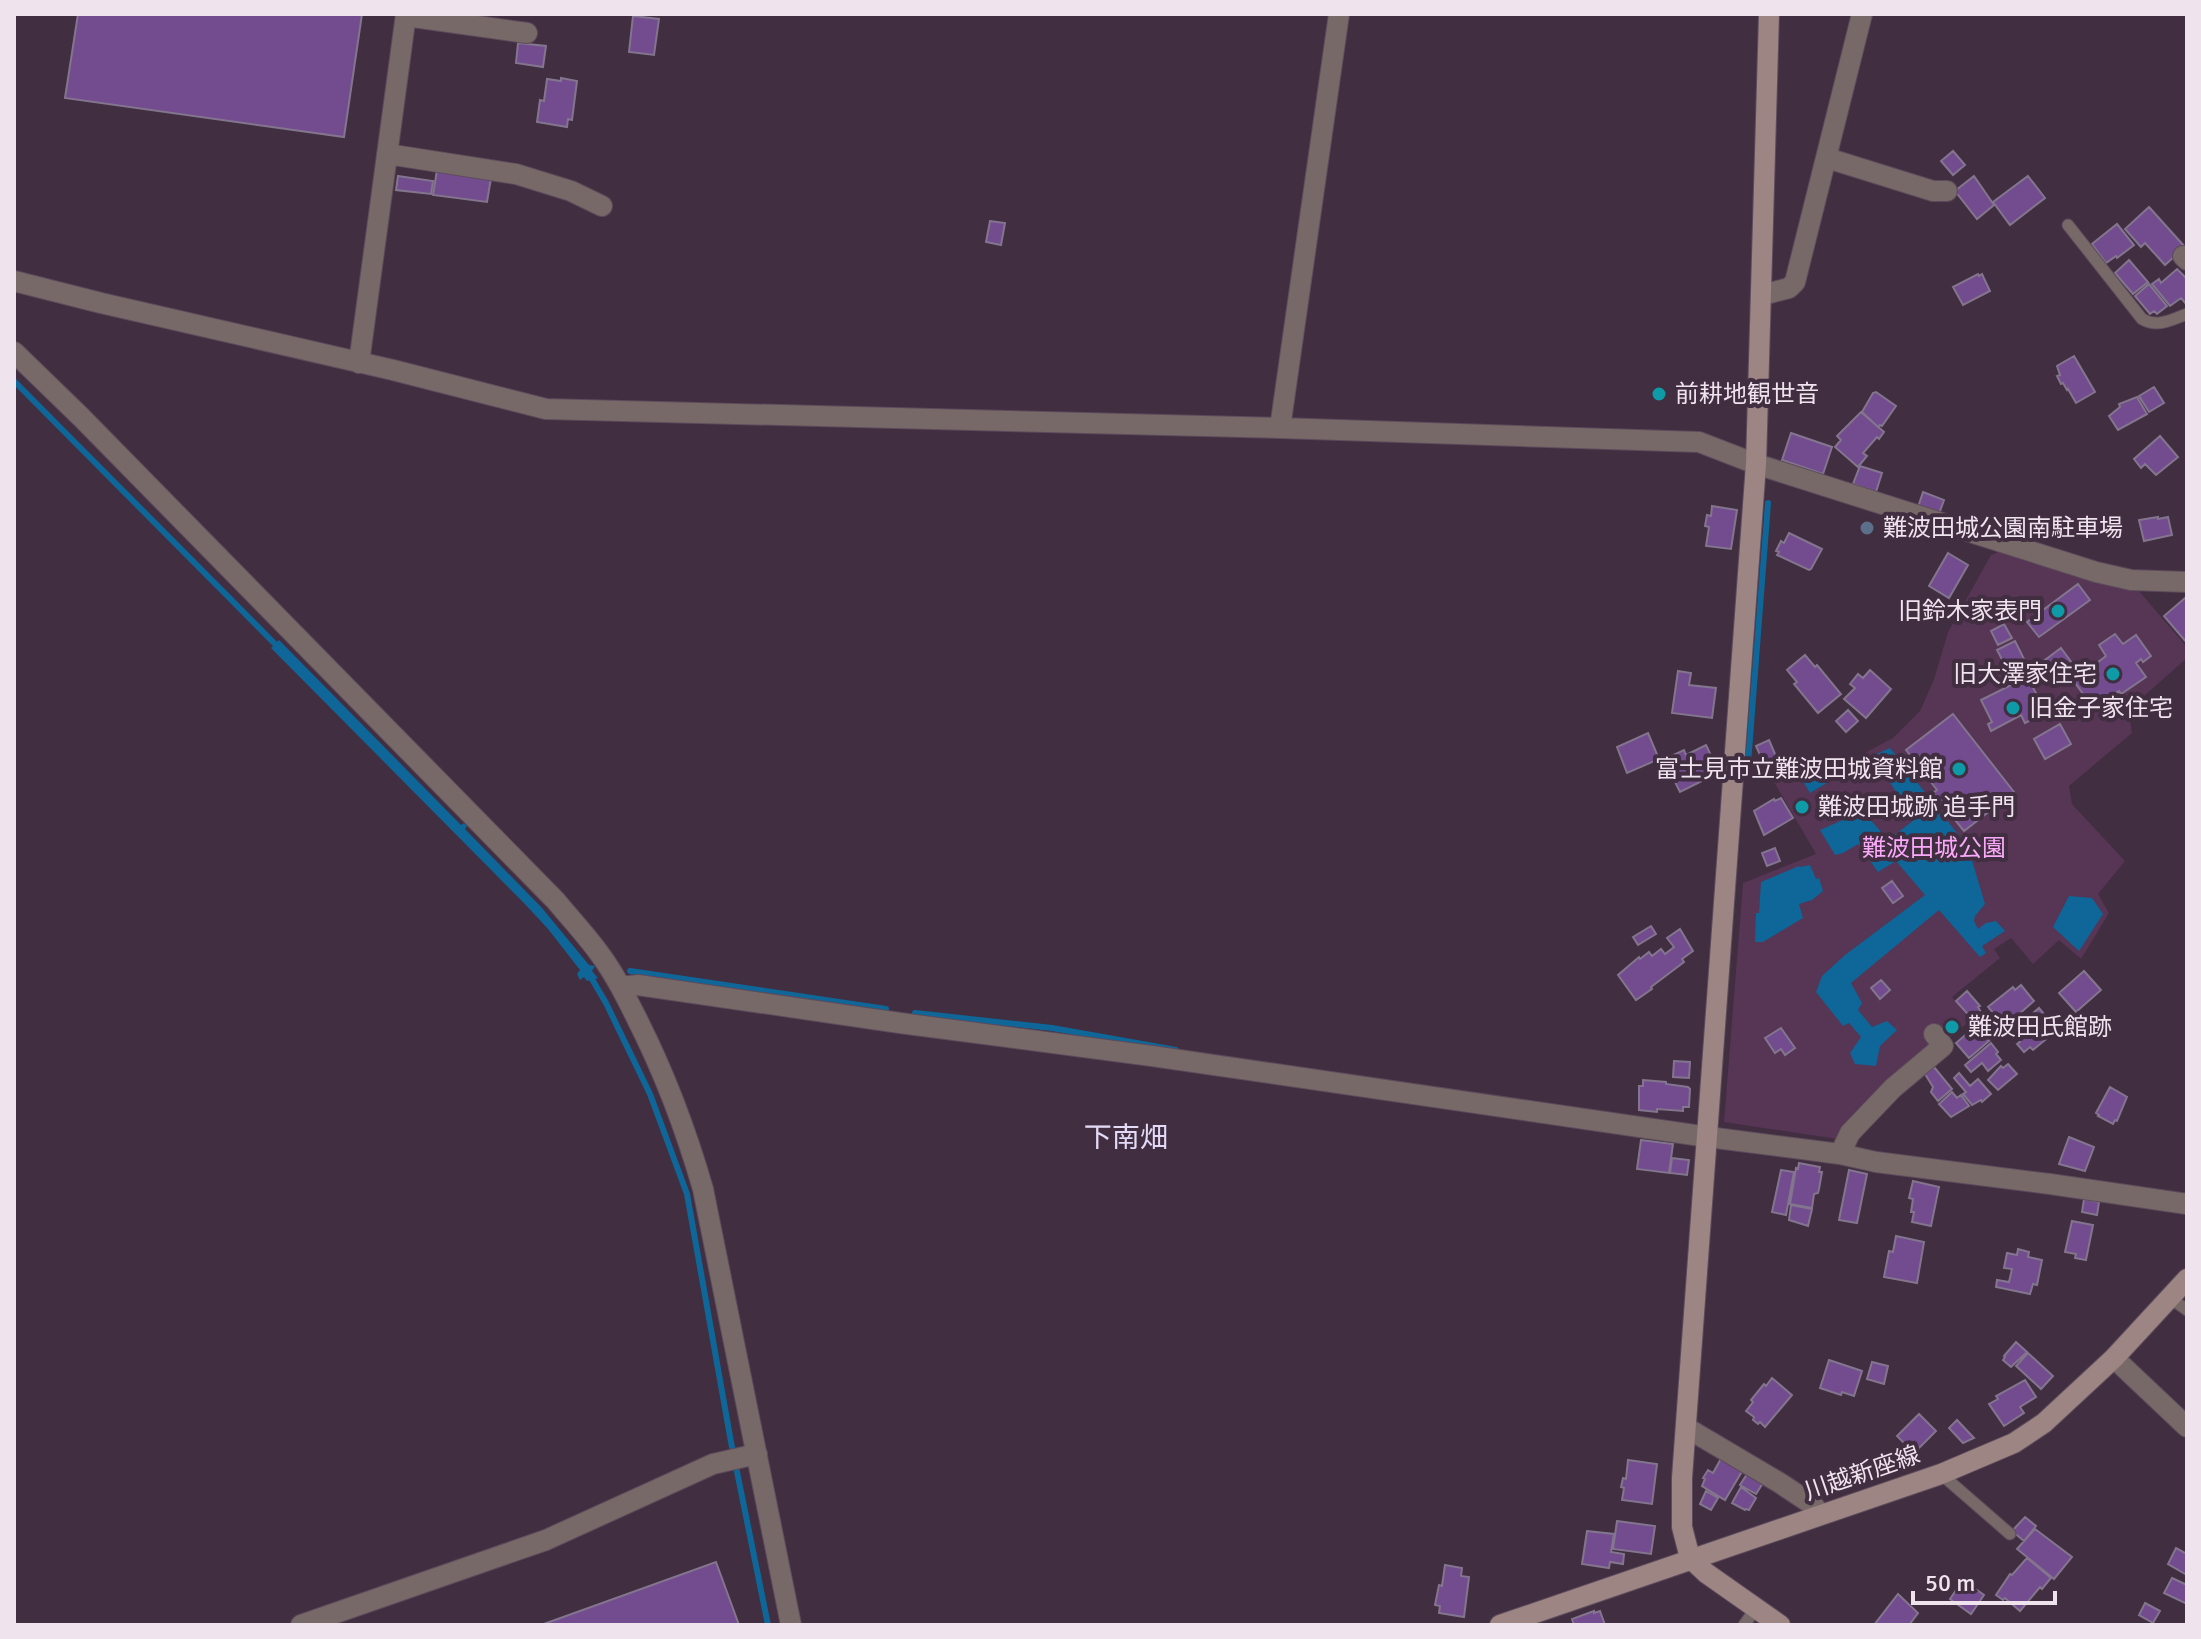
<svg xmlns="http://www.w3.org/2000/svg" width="2201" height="1639" viewBox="0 0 2201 1639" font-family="Signika,'Noto Sans JP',sans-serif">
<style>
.green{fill:#563555}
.water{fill:#0f6698}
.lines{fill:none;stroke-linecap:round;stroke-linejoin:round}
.stream{stroke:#0f6698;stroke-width:6}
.building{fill:#724c8e;stroke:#83758e;stroke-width:2}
.lane-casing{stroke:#5d4b5c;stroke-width:13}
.street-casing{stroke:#5d4b5c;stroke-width:22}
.secondary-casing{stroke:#5d4b5c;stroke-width:22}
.lane{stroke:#776967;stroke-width:11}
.street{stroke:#776967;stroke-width:20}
.secondary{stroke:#9c8583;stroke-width:20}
.culture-dot{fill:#0f9aa8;stroke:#412e40;stroke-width:3}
.service-dot{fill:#5c6f8a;stroke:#412e40;stroke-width:3}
.labels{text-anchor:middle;stroke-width:8;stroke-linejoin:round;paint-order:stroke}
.poi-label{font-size:24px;fill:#efe3ee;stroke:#412e40;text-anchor:start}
.park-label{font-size:24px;fill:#faa9f9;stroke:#412e40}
.street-label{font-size:24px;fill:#efe3ee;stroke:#412e40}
.quarter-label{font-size:28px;fill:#e3daf7;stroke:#412e40}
</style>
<rect width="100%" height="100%" fill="#412e40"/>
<path class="green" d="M2001,551L2112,586L2139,591L2187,647V658L2134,705L2129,712L2132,733L2069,786L2072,804L2125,861L2098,894L2109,913L2081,959L2059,940L2033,964L2011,938L1994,949L2000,958L1952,997L1971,1020L1949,1038L1936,1022L1923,1032L1929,1041V1050L1837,1139L1724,1122L1743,883L1816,854L1774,782L1814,774L1850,761L1893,738L1920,711L1934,679L1948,632L1991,555Z"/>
<path class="water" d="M279,640L461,825L464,823L467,826L465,829L542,908L589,965L595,966L592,971L598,978L587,981L584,977L580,980L577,974L580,970L548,929L523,902L271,648Z
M1890,748L1968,847L1985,904L1975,916L1974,921L1978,929L1986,923L1996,921L2005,931L1982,946L1986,953L1980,957L1939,910L1851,983L1862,1003L1858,1010L1872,1027L1887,1021L1897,1030L1880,1046L1876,1066L1855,1064L1850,1053L1861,1037L1849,1023L1843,1026L1816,992L1822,976L1845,955L1925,895L1896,861L1878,872L1858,844L1843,853L1835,855L1820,830L1863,811L1888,840L1914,820L1880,767L1837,777L1810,793L1803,781L1844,768Z
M1810,865L1816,879L1819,878L1823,891L1812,900L1799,904L1803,918L1763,942H1755L1756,913H1759L1761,882L1799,866L1800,867Z
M2069,896L2092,898L2103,914L2079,951L2053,927Z"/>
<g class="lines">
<path class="stream" d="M14,381L281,650
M1748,764L1768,503
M630,971L886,1009
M589,974L606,1003L650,1094L687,1194L731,1442L768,1625
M915,1013L1052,1028L1176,1050"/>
</g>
<path class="building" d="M78,14H362L344,137L65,98Z
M633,16L659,19L654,55L629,52Z
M518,43L546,46L543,67L516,63Z
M561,78L577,81L572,120L568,119L567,127L537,122L540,100L544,101L547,79L561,81Z
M1953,151L1965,165L1953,175L1941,161Z
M437,170L491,178L487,202L433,195Z
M398,176L433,181L431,194L396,190Z
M1974,176L1994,205L1977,219L1955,191Z
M2028,176L2045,198L2010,225L1993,202Z
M2149,207L2185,247L2165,265L2145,243L2141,247L2125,229Z
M990,221L1005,223L1001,245L986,242Z
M2117,224L2134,245L2117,258L2116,256L2106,263L2092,244Z
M2129,260L2148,282L2133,294L2115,273Z
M2177,269L2187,279V305L2181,298L2170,306L2152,284L2159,279L2161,283Z
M1978,274L1979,276L1982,274L1990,291L1963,305L1953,287Z
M2149,284L2167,306L2157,314L2154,311L2150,314L2135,296Z
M2074,356L2095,392L2076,403L2068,389L2067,390L2063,383L2061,384L2057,376L2060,375L2057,366Z
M2154,387L2164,403L2149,412L2139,396Z
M1876,392L1896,406L1882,426L1880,425L1878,427L1862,412L1873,393Z
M2137,397L2147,414L2118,430L2109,416L2120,407L2119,404Z
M1861,412L1884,432L1879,439L1877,437L1863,453L1867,456L1858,467L1835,447L1841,440L1837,436Z
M1791,433L1832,447L1823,474L1782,460Z
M2160,436L2178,457L2156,475L2145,464L2141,468L2134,459Z
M1860,466L1882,473L1876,492L1853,484Z
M1923,492L1944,500L1939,514L1918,507Z
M1712,506L1737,510L1731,549L1706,546L1709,527L1705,526L1707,515L1711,516Z
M2158,517V519L2168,517L2172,535L2144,541L2139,520Z
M1789,533L1822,549L1811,569L1809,570L1777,555L1779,552L1776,551L1781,541L1784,543Z
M1948,553L1968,565L1949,598L1929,586Z
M2078,584L2090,600L2039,637L2027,622Z
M2185,598L2187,601V643L2164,616Z
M2004,624L2012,638L1998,645L1991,631Z
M2115,634L2123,644L2136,635L2151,656L2143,662L2141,659L2136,663L2146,677L2121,694L2119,691L2094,709L2073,680L2086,671L2084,668L2092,662L2094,665L2106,656L2099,645Z
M2015,641L2026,663L2008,671L1997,650Z
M2061,648L2075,667L2058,679L2045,660Z
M1805,655L1815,667L1817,665L1841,694L1818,713L1794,684L1797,682L1787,670Z
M1870,670L1891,689L1866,718L1844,699L1855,688L1850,684L1858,674L1863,678Z
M1678,671L1691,673L1689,685L1716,688L1712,718L1672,713Z
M2027,677L2041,702L2038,703L2043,713L2025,723L2021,715L1991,731L1988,724L1992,722L1981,700Z
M1848,710L1858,721L1846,732L1836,721Z
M1953,714L2014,792L1964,831L1933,793L1937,790L1906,750Z
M2060,724L2071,744L2045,759L2034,739Z
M1648,733L1659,759L1627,773L1617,747Z
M1769,740L1778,761L1765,766L1756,746Z
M1706,745L1717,768L1702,775L1704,780L1680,792L1666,764L1673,761L1671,756L1684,750L1686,755Z
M1781,798L1793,818L1764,835L1754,811L1774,799L1775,801Z
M1775,848L1780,861L1767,866L1762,853Z
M1892,881L1903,896L1893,903L1882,888Z
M1651,926L1656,934L1638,945L1633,937Z
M1680,929L1693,951L1682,959L1684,962L1651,987L1652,989L1636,1000L1618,975L1639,957L1640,959L1649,952L1652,956L1661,949L1665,954L1674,947L1667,938Z
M2084,971L2101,990L2076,1012L2059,993Z
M1881,980L1890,990L1880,999L1871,988Z
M2021,985L2034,1001L2018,1015L2020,1018L2008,1031L1988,1007L2013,987L2015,990Z
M1967,991L1980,1006L1978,1007L1981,1012L1998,1031L1990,1039L1956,1001Z
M2039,1008L2057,1030L2033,1050L2030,1047L2024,1052L2017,1044L2020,1042L2013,1030Z
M1976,1026L1989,1041L1969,1058L1956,1043Z
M1781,1028L1795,1048L1785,1055L1781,1049L1775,1053L1765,1038Z
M1991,1043L1998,1052L1996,1054L2001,1060L1988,1071L1982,1063L1971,1072L1965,1065Z
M1674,1061L1690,1062L1689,1078L1673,1077Z
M2008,1064L2017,1074L1998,1090L1988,1080L2001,1066L2003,1068Z
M1934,1067L1952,1089L1938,1101L1931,1092L1933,1087L1925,1074Z
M1959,1073L1970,1086L1978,1079L1991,1094L1982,1102L1981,1100L1972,1105L1963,1094L1966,1092L1954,1078Z
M1643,1080L1666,1082V1084L1688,1087L1690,1089L1689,1107H1683V1111L1657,1109V1112L1639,1110V1086H1643Z
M2110,1087L2127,1097L2117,1121L2115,1120L2113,1124L2098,1116L2099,1115L2096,1113Z
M1952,1092L1957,1098L1961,1095L1969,1106L1951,1117L1939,1104Z
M2069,1137L2094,1147L2085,1171L2059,1164Z
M1641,1140L1673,1144L1669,1173L1637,1169Z
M1672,1158L1689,1160L1687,1175L1670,1173Z
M1799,1163L1820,1167L1819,1172H1822L1819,1189L1818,1193L1814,1194L1812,1208L1790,1204L1796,1168L1798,1169Z
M1781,1170L1794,1172L1786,1215L1772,1212Z
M1849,1170L1867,1174L1857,1223L1839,1220Z
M1913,1181L1939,1187L1931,1226L1912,1222L1914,1212H1911L1913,1199L1909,1198Z
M2084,1199L2099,1202L2097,1215L2082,1212Z
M1791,1205L1812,1209L1808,1226L1789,1220Z
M2072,1221L2093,1225L2086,1260L2075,1258L2076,1254L2065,1252Z
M1896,1236L1924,1242L1917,1283L1884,1277L1889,1251L1893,1252Z
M2018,1249L2029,1252L2028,1257L2042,1260L2037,1285L2033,1284L2030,1294L1996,1287L1997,1280L2009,1282L2012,1269L2004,1268L2007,1253L2017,1255Z
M2016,1342L2027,1352L2011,1367L2003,1360L2005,1357L2004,1356Z
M2028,1353L2053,1376L2041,1389L2016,1366Z
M1829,1360L1862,1371L1854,1396L1842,1392L1841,1395L1820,1388Z
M1872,1362L1888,1366L1884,1384L1867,1379Z
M1772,1378L1792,1395L1765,1427L1760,1422L1758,1424L1753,1420L1754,1417L1746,1411L1753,1402L1751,1400L1764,1384L1766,1386Z
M2025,1380L2036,1397L2020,1407L2024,1413L2004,1426L1989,1404L1998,1399L1996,1396Z
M1919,1414L1936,1431L1914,1453L1897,1436Z
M1957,1420L1974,1438L1963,1443L1949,1428Z
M1723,1455L1744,1468L1725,1500L1702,1486L1705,1479L1703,1478L1708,1470L1713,1473Z
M1628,1460L1657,1464L1652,1504L1622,1500L1624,1488L1621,1487L1623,1478L1626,1479Z
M1747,1474L1763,1483L1756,1494L1740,1485Z
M1741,1487L1756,1498L1749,1510L1746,1509L1745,1510L1732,1503Z
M1706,1491L1718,1498L1711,1510L1700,1504Z
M2025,1517L2036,1526L2024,1541L2012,1531Z
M1617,1521L1655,1526L1651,1554L1613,1549Z
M2035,1529L2072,1557L2054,1579L2017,1549Z
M1587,1531L1614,1534L1611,1552L1624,1554L1623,1564L1610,1562L1609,1568L1582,1564Z
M2176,1548L2187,1554V1575L2168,1564Z
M2027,1558L2051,1578L2042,1589L2040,1587L2020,1611L2005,1598L2003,1600L1996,1595L2010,1574L2012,1575Z
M716,1562L739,1625H541Z
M1445,1565L1462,1568L1461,1576L1469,1577L1464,1617L1439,1613L1440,1606L1435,1605L1439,1585L1442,1586Z
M2172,1578L2187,1585V1604L2164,1593Z
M1963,1580L1984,1595L1971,1614L1950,1599Z
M1898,1594L1918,1613L1909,1625H1874Z
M2145,1603L2160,1611L2153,1623L2139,1615Z
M1594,1611V1613L1600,1611L1605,1625H1574L1572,1619Z"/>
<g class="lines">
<defs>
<path id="lane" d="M2068,225L2142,319C2157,328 2171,320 2187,314
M2170,1298L2187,1310
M1941,1474L2010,1534
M1744,1625L1756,1608"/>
<path id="street" d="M406,16L527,33
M387,154L516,174L571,191L602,206
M1827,158L1933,191H1947
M2183,256L2187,260
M14,281L101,303L393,370L546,409L1280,428L1699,442L1756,464L2096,572L2131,580L2187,582
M1762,295L1789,288L1795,282L1862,14
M14,352L81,417L556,901C570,918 586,935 599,953C614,973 625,995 636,1017C664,1072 686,1130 703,1189L791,1625
M359,363L406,14
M1280,428L1339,14
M621,987L638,985L900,1023L1152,1056L1708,1137L1840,1154L1876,1162L2050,1184L2187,1204
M1840,1154L1850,1133L1893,1088L1943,1046L1934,1034
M2114,1358L2187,1427
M1687,1428L1780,1483L1813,1505L1820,1514
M301,1625L546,1540L713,1464L757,1454"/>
<path id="secondary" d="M1769,14L1756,464L1682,1478V1527L1690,1558L1706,1573L1780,1625
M1500,1625L1941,1474L2014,1443L2044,1423L2114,1358L2187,1279"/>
</defs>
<use href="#lane" class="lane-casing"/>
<use href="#street" class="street-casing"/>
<use href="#secondary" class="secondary-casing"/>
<use href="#lane" class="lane"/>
<use href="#street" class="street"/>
<use href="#secondary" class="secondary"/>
</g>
<g class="culture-dot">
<circle cx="1659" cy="394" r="8"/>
<circle cx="2058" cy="611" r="8"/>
<circle cx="2113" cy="674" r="8"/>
<circle cx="2013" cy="708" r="8"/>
<circle cx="1959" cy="769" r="8"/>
<circle cx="1802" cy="807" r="8"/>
<circle cx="1952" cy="1027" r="8"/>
</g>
<circle class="service-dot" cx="1867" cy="528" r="8"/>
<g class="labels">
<g class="poi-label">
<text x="1675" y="402">前耕地観世音</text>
<text x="1883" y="536">難波田城公園南駐車場</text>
<text x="2042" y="619" text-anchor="end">旧鈴木家表門</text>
<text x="2097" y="682" text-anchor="end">旧大澤家住宅</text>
<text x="2029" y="716">旧金子家住宅</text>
<text x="1943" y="777" text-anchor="end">富士見市立難波田城資料館</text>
<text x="1818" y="815">難波田城跡 追手門</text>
<text x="1968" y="1035">難波田氏館跡</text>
</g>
<g class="park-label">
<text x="1934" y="856">難波田城公園</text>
</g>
<g class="street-label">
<text transform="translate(1862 1473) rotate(-19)" y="8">川越新座線</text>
</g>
<g class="quarter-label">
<text x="1126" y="1147">下南畑</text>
</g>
</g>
<rect width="2201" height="1639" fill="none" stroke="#efe3ee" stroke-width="32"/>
<path d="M1913 1591v12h142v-12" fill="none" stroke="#efe3ee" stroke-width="4"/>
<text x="1925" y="1591" font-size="24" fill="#efe3ee" stroke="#412e40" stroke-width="6" paint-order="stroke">50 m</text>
</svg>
